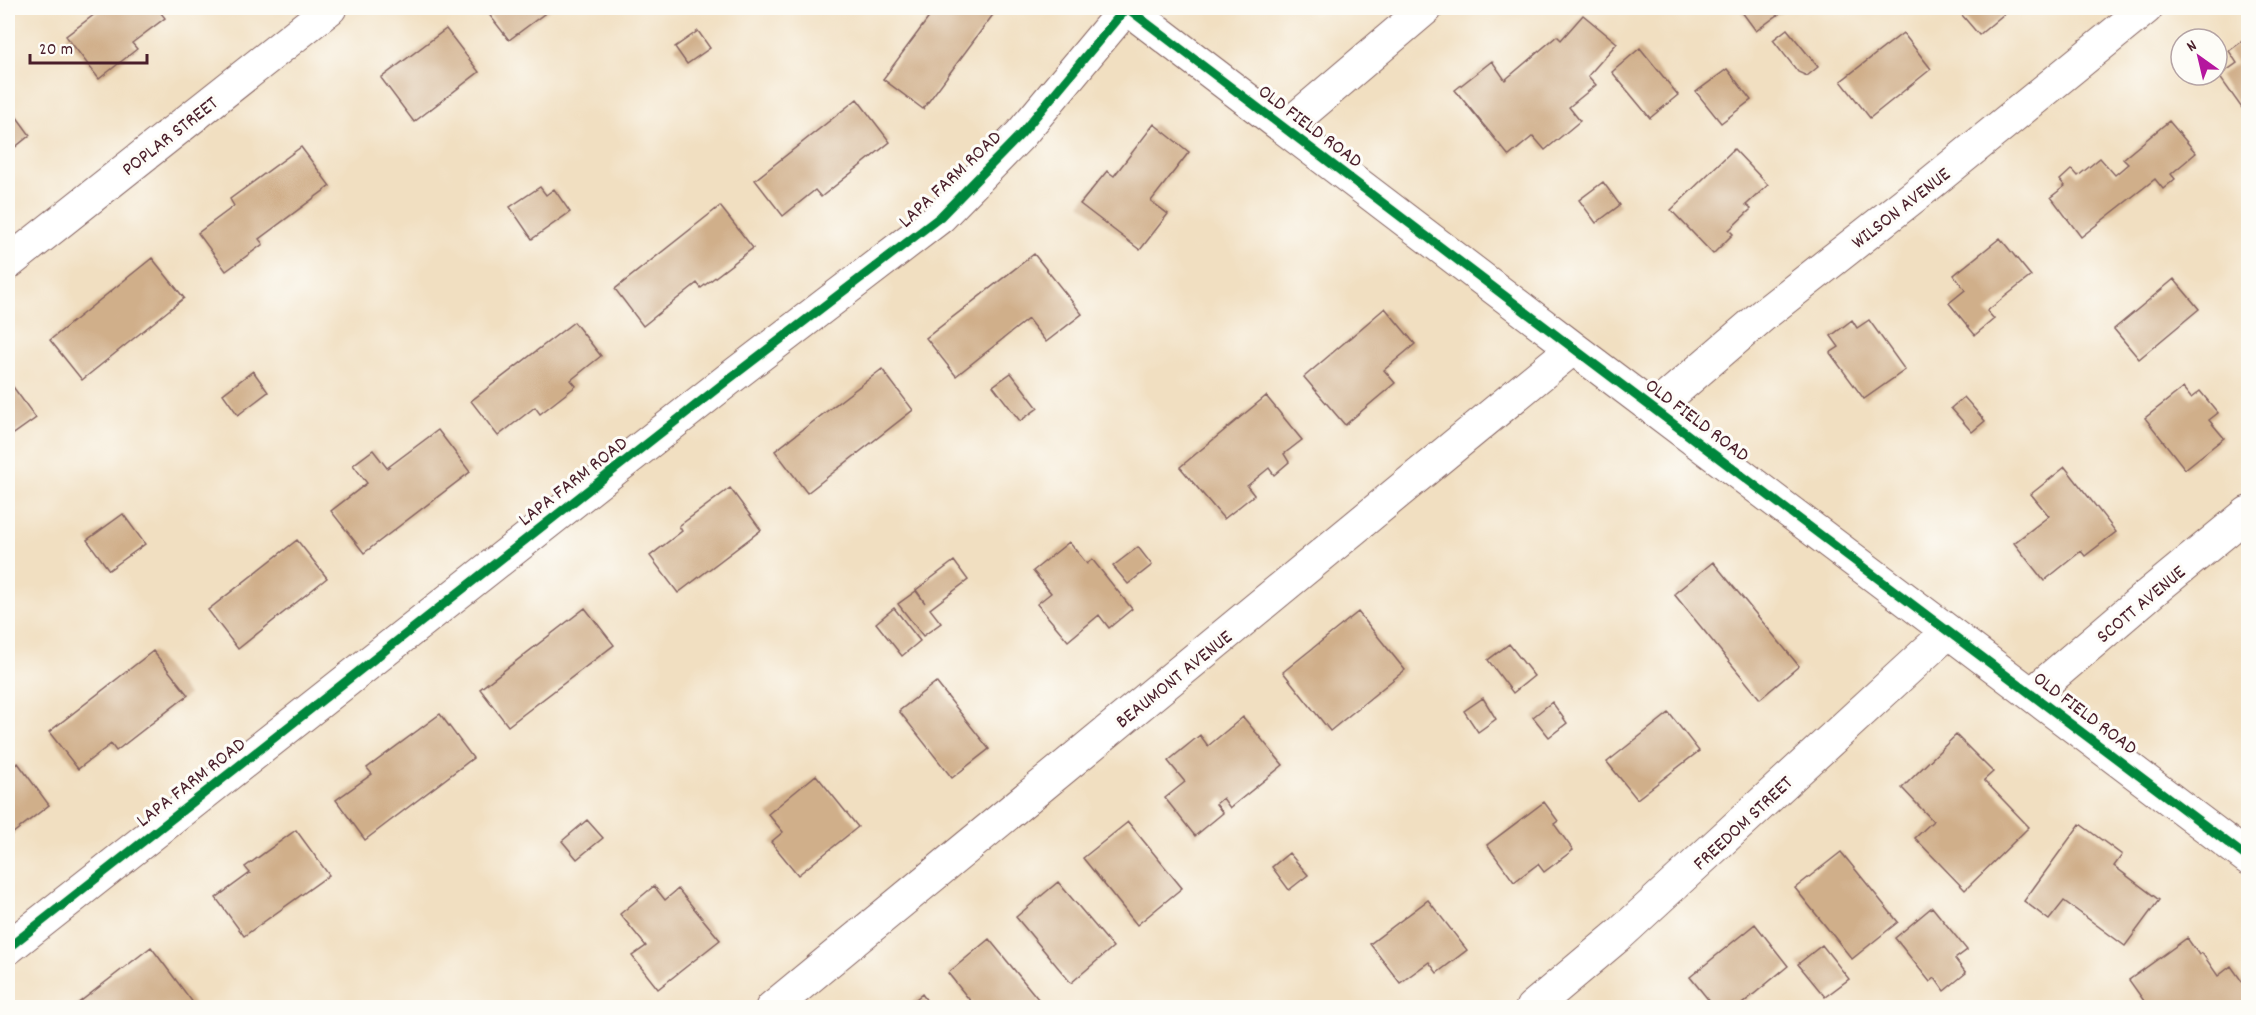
<svg xmlns="http://www.w3.org/2000/svg" width="2256" height="1015" viewBox="0 0 2256 1015" font-family="Dekko,sans-serif">
<style>
.building{fill:#d0af8a}
.lines{fill:none;stroke-linecap:round;stroke-linejoin:round}
.street-casing{stroke:#846260;stroke-width:35}
.street{stroke:#fff;stroke-width:33}
.cycleway-casing{stroke:#fdfcf7;stroke-width:13}
.cycleway{stroke:#00873e;stroke-width:9}
.labels{text-anchor:middle;stroke-width:6;stroke-linejoin:round;paint-order:stroke}
.street-label{font-size:20px;fill:#4a1f2b;stroke:#fdfcf7}
</style>
<rect width="100%" height="100%" fill="#fdfcf7"/>
<filter id="ink" filterUnits="userSpaceOnUse"><feTurbulence type="fractalNoise" baseFrequency=".0167" numOctaves="2"/><feDisplacementMap in="SourceGraphic" scale="12" xChannelSelector="R" yChannelSelector="G"/><feConvolveMatrix kernelMatrix="1 2 1 2 8 2 1 2 1" color-interpolation-filters="sRGB"/></filter>
<filter id="wash" filterUnits="userSpaceOnUse"><feTurbulence type="fractalNoise" baseFrequency=".008" numOctaves="4" result="noise"/><feDisplacementMap in="SourceGraphic" scale="24" xChannelSelector="R" yChannelSelector="G"/><feGaussianBlur stdDeviation="1.35" result="paint"/><feColorMatrix in="noise" values="0 0 0 0 0 0 0 0 0 0 0 0 0 0 0 0 0 1.4 0 .05"/><feComposite in="paint" operator="in"/></filter>
<g filter="url(#wash)">
<rect width="100%" height="100%" fill="#f1dfc1"/>
<g id="blocks">
<path class="building" d="M103,8H157L165,18L132,43L137,49L99,79L66,36Z
M484,8H552L509,40Z
M936,8H998L923,109L883,79Z
M1739,8H1787L1756,31Z
M1956,8H2011L1979,35Z
M1583,15L1617,43L1588,76L1596,85L1569,107L1580,121L1545,150L1533,136L1509,156L1455,90L1492,61L1505,80L1557,36L1561,40Z
M446,29L479,72L414,122L381,78Z
M1787,29L1818,67L1807,76L1798,72L1773,40Z
M698,31L710,48L687,64L675,47Z
M1903,33L1931,69L1870,118L1841,81Z
M2248,37V108L2244,111L2219,76L2237,63L2229,51Z
M1640,48L1678,95L1650,118L1612,72Z
M1727,69L1751,100L1721,123L1696,92Z
M857,99L890,142L821,197L815,190L783,216L755,180Z
M8,105L30,135L8,153Z
M2169,121L2196,153L2171,174L2175,179L2163,189L2155,179L2081,237L2051,197L2065,186L2060,180L2072,169L2078,176L2100,158L2115,175L2128,164L2123,159Z
M1154,124L1189,152L1151,201L1168,214L1140,250L1080,204L1107,171L1114,176Z
M301,147L330,186L259,239L263,244L226,271L198,233L234,206L230,199Z
M1734,149L1768,185L1746,205L1751,209L1729,230L1733,234L1713,254L1671,210Z
M1603,182L1620,205L1596,223L1579,200Z
M540,187L546,195L554,189L570,212L532,239L510,207Z
M720,206L753,248L701,288L697,283L643,326L615,289Z
M2000,238L2031,276L1987,311L1994,319L1975,335L1949,303L1965,290L1954,275Z
M1034,254L1082,314L1046,342L1028,319L956,376L926,338Z
M152,258L184,298L82,380L50,340Z
M2174,279L2199,309L2139,359L2114,329Z
M1385,308L1415,344L1384,370L1395,383L1345,425L1304,377Z
M1852,320L1857,328L1869,320L1905,370L1864,399L1830,353L1839,347L1831,336Z
M574,322L601,356L571,380L576,386L540,414L535,407L498,436L471,401Z
M882,369L913,410L807,493L775,451Z
M253,371L268,392L238,415L223,394Z
M1011,373L1038,408L1020,421L993,386Z
M8,380L36,418L8,438Z
M2183,388L2191,398L2200,391L2218,413L2209,420L2224,438L2185,469L2145,418Z
M1266,396L1302,440L1284,454L1289,462L1274,475L1269,468L1247,486L1254,495L1224,519L1180,467Z
M1964,397L1985,421L1972,432L1951,408Z
M438,430L470,472L364,553L331,511L367,483L353,465L373,450L387,468Z
M2065,467L2116,532L2085,556L2081,551L2044,581L2014,543L2049,516L2031,494Z
M730,488L761,530L678,593L650,556L682,531L679,526Z
M123,514L145,544L109,570L87,540Z
M297,540L327,578L238,649L208,610Z
M1069,542L1087,564L1092,559L1132,609L1109,628L1099,615L1068,641L1037,604L1051,593L1033,571Z
M1138,547L1152,565L1128,584L1113,566Z
M954,561L968,580L930,609L941,623L923,636L898,604L916,591L925,603L916,590Z
M1713,562L1799,666L1760,699L1674,594Z
M585,608L614,645L508,726L480,689Z
M894,608L920,641L902,656L876,623Z
M1358,612L1405,670L1330,731L1283,672Z
M1509,644L1534,676L1513,693L1488,660Z
M153,651L188,695L116,751L111,744L78,769L49,732Z
M936,682L989,749L952,778L899,711Z
M1483,698L1496,719L1478,732L1464,711Z
M1552,702L1567,723L1549,737L1533,717Z
M1669,713L1699,751L1637,799L1607,762Z
M440,714L473,758L365,840L336,800L372,774L367,768Z
M1243,717L1283,765L1230,808L1223,798L1216,804L1223,813L1195,836L1165,798L1185,782L1168,761L1200,735L1208,746Z
M1956,735L1993,772L1984,780L2029,827L1965,890L1915,838L1933,821L1902,788Z
M18,763L49,805L8,837V771Z
M816,775L858,827L798,875L771,842L783,832L768,814Z
M1544,802L1558,821L1554,824L1573,850L1544,872L1538,864L1514,882L1487,845Z
M587,820L603,838L577,859L562,841Z
M1128,822L1182,888L1137,925L1083,858Z
M2080,824L2122,855L2114,866L2159,900L2125,946L2064,901L2049,920L2024,901Z
M296,830L329,875L244,936L216,898L250,873L245,867Z
M1841,852L1898,922L1852,959L1795,888Z
M1289,853L1308,875L1289,890L1272,867Z
M1058,882L1113,947L1071,983L1016,917Z
M654,886L665,900L678,889L720,940L658,989L632,956L646,946L620,914Z
M1428,900L1467,950L1437,973L1429,962L1400,983L1370,944Z
M1932,907L1967,950L1955,959L1966,973L1944,991L1935,978L1930,982L1895,938Z
M1755,924L1788,966L1737,1008H1715L1690,977Z
M2187,938L2199,955L2202,953L2218,976L2231,966L2243,983L2247,980L2248,983V1007L2149,1008L2129,980Z
M989,939L1043,1005L1040,1008H976L948,973Z
M1822,945L1849,979L1825,997L1798,964Z
M151,947L194,1004L189,1008H72Z
M922,994L932,1008H905Z"/>
</g>
</g>
<g filter="url(#ink)">
<use href="#blocks" fill-opacity="0" stroke="#846260" stroke-width="1.5"/>
<g class="lines">
<defs>
<path id="street" d="M1127,8L1573,348L2248,858
M1285,128L1426,8
M8,263L330,8
M1654,409L1762,316L1931,183L2146,8
M2032,694L2148,595L2248,513
M8,948L729,379L940,217L1021,134L1126,8
M772,1008L1573,348
M1532,1008L1620,934L1948,632"/>
</defs>
<use href="#street" class="street-casing"/>
<use href="#street" class="street"/>
<defs>
<path id="cycleway" d="M1127,8L1573,348L2248,858
M8,948L729,379L940,217L1021,134L1126,8"/>
</defs>
<use href="#cycleway" class="cycleway-casing"/>
<use href="#cycleway" class="cycleway"/>
</g>
</g>
<g class="labels">
<g class="street-label">
<text transform="translate(1311 125) rotate(37)" y="7">OLD FIELD ROAD</text>
<text transform="translate(169 135) rotate(-38)" y="7">POPLAR STREET</text>
<text transform="translate(949 178) rotate(-43)" y="7">LAPA FARM ROAD</text>
<text transform="translate(1900 207) rotate(-38)" y="7">WILSON AVENUE</text>
<text transform="translate(1698 419) rotate(37)" y="7">OLD FIELD ROAD</text>
<text transform="translate(572 480) rotate(-38)" y="7">LAPA FARM ROAD</text>
<text transform="translate(2140 603) rotate(-40)" y="7">SCOTT AVENUE</text>
<text transform="translate(1173 678) rotate(-39)" y="7">BEAUMONT AVENUE</text>
<text transform="translate(2086 712) rotate(37)" y="7">OLD FIELD ROAD</text>
<text transform="translate(190 781) rotate(-38)" y="7">LAPA FARM ROAD</text>
<text transform="translate(1742 822) rotate(-43)" y="7">FREEDOM STREET</text>
</g>
</g>
<rect width="2256" height="1015" fill="none" stroke="#fdfcf7" stroke-width="30"/>
<g transform="translate(2199 57) rotate(326)"><circle r="28" fill="#fdfcf7" stroke="#b5a4a5" stroke-width="1.5"/>
<path d="M0-4.5L10 22L0 15L-10 22Z" fill="#b5179e"/>
<text y="-9" font-size="16" font-weight="bold" text-anchor="middle" fill="#4a1f2b">N</text>
</g>
<path d="M30 54v9h117v-9" fill="none" stroke="#4a1f2b" stroke-width="3"/>
<text x="39" y="54" font-size="18" fill="#4a1f2b" stroke="#fdfcf7" stroke-width="4.5" paint-order="stroke">20 m</text>
</svg>
